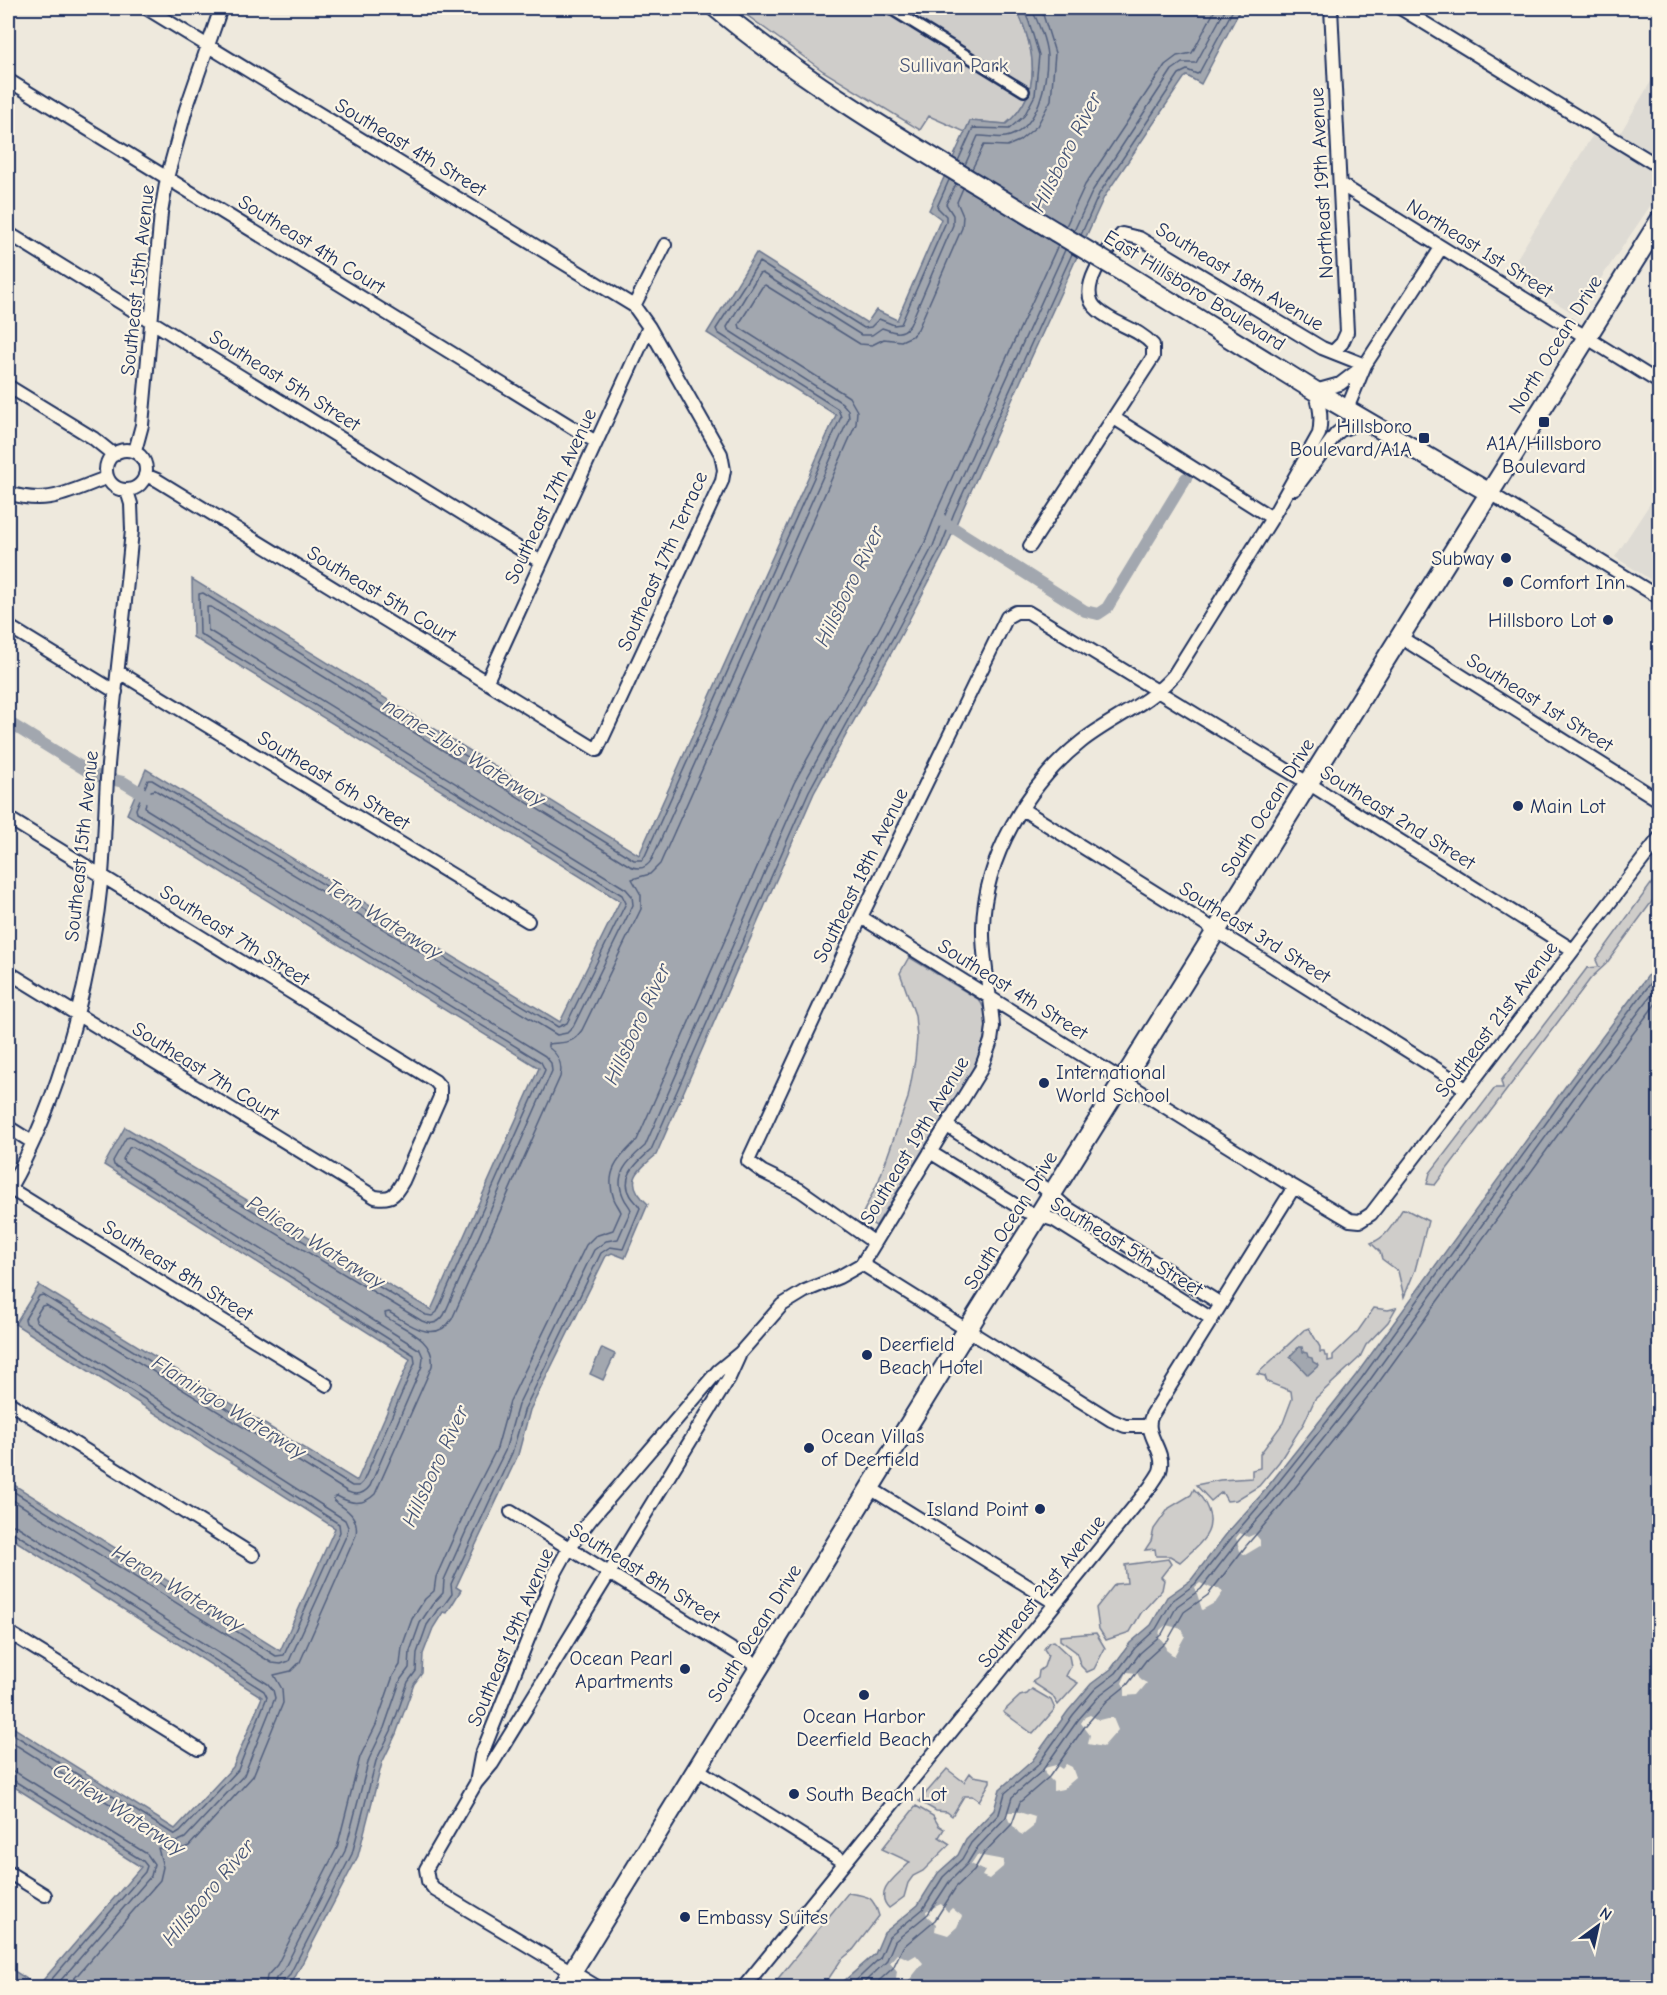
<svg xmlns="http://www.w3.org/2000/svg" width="1667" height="1995" viewBox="0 0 1667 1995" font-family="'Comic Neue',sans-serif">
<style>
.built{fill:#dedbd4}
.green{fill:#cfcdca;stroke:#757e94;stroke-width:1.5}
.water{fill:#a2a7af;stroke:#6c778f;stroke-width:1.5}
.pier{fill:#eee9dd}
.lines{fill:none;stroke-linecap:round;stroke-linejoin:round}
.shore{stroke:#515f7e;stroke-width:1.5}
.canal{stroke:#a2a7af;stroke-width:12}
.pedestrian-casing{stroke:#1b2f5e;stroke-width:14}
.minor-casing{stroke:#1b2f5e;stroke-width:16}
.secondary-casing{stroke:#1b2f5e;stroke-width:22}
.pedestrian{stroke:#fcf5e5;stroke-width:9}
.minor{stroke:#fcf5e5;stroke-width:12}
.secondary{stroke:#fcf5e5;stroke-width:18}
.secondary-bridge-casing{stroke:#1b2f5e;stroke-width:22;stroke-linecap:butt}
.secondary-bridge{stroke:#fcf5e5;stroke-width:18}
.poi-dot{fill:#1b2f5e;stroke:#fcf5e5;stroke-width:2}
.labels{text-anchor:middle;stroke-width:4.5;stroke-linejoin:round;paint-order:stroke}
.park-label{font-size:20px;fill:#485679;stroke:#fcf5e5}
.street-label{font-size:20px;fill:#1b2f5e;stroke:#fcf5e5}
.poi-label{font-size:20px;fill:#1b2f5e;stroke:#fcf5e5;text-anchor:start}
.water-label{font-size:21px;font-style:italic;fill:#445376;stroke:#fcf5e5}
</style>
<rect width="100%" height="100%" fill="#eee9dd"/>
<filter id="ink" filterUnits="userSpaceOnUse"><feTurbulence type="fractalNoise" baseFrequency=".0167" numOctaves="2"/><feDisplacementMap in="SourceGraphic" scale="12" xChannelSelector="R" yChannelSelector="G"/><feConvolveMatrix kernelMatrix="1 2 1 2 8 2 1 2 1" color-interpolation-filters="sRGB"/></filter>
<g filter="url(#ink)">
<path class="built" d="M1659,68V193L1576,315L1508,273L1592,136L1612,147Z
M1659,490H1660L1659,585L1615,557Z"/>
<path class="green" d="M737,8H878L881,9L882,8H1016C1035,48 1044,92 1006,124L970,121L965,132L929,116L920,130L823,71Z
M1659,873V892L1606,964L1591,978L1435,1185L1427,1184L1430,1173L1495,1088H1503L1501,1081L1584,972L1587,968L1599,967L1596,960Z
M909,957L978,999C995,1017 981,1052 972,1071L876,1226L861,1217L879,1180L908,1098L915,1060L917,1038L915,1015L900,973Z
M1405,1209L1428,1221L1415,1270L1404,1297L1398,1271L1382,1259L1380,1252L1371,1243C1387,1237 1393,1224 1402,1210Z
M1374,1308L1388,1310L1396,1308L1388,1322L1366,1345L1360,1357L1315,1399L1304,1423L1279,1462L1259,1486L1236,1500L1227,1501L1222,1492L1211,1501L1196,1485L1220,1480L1252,1478V1470L1260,1468V1454L1283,1423L1292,1399L1291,1391L1267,1382L1265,1376L1257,1374L1304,1330L1309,1328L1320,1347V1352H1324L1325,1356H1328V1361L1333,1360V1355L1358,1331Z
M1194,1489C1200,1495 1205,1502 1208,1510C1217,1534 1196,1547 1180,1562L1170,1556H1156L1155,1549L1145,1550L1151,1541L1154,1529L1169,1508L1191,1495Z
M1168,1559L1171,1564L1161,1577L1164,1580L1162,1590L1141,1613L1130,1632L1106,1640L1099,1629L1096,1608L1115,1584L1127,1583L1125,1565Z
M1096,1633L1105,1648L1094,1669L1087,1672L1081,1666L1076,1652L1060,1640V1636Z
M1053,1641L1069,1656L1071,1666L1066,1676L1078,1683L1058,1705L1052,1695L1032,1682L1038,1678L1039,1671L1044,1667L1048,1655L1044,1649L1049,1642Z
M1032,1689L1051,1700L1055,1709L1033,1734L1003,1712L1020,1696L1027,1694Z
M947,1769L964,1782L970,1773L973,1776L990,1779V1782L979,1801L972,1796H964L952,1816L947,1812L936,1811L919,1801Z
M916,1806L933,1816L939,1826L944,1829L939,1837L950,1844L923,1871L913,1876L908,1883L904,1897L889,1908C872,1891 899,1875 910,1862L882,1849Z
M848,1893C868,1896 873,1895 879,1916L853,1950L841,1960L823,1987H771Z"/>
<path class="water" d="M1016,8H1241L1201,84L1187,76L1184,78L1104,197L960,515L945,551L899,639L814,793L656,1155C635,1172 624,1183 648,1204L625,1258L612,1253L606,1256L530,1410L518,1455L456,1587L461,1590L447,1613L443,1612L433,1628L423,1654L422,1673L414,1684L396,1734L382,1763L358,1856L293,1981L284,1987H8V1967L38,1986L141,1867L8,1783V1724L175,1829L233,1767L262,1697L8,1536V1481L280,1651L335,1528L15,1324L39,1285L357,1481L410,1359L104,1165L125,1127L431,1310L539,1068L127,814L146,769L560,1022L620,901L193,637L192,579L639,855L836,415L707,333L756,253L867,323L876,310L897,320L941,219L929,210L970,121L1006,124C1044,92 1035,48 1016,8Z
M1659,961V1987L842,1988L844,1981L875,1954L884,1933L918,1905L938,1873L958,1855L966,1839L994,1810L1000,1789L1032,1761L1068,1711L1091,1684L1111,1669L1130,1643L1151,1625L1167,1597L1191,1580L1228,1532L1261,1495L1356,1375L1570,1080Z
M1299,1347H1302L1303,1352L1307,1353L1308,1357L1312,1358L1313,1362L1317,1364L1318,1366L1308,1375L1290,1356Z
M602,1348L615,1354L603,1380L590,1374Z"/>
<path class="pier" d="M1240,1533L1248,1537L1255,1534L1260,1540V1546L1245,1555L1240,1551L1236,1538Z
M1200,1583L1211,1588H1219L1223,1592L1216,1602L1202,1610L1195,1587Z
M1166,1625L1182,1629L1185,1636L1174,1656L1166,1650L1165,1644L1159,1637L1160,1630Z
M1127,1672L1137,1673L1141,1680L1147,1683L1137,1695L1125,1696V1688L1122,1683Z
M1090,1715L1099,1720L1107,1718H1113L1118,1730L1103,1747L1088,1744L1090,1735L1081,1723L1085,1717Z
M1066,1764L1072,1767L1076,1778L1063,1789L1053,1791V1782L1045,1774L1044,1768L1056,1765L1062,1769Z
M1009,1812H1019L1035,1817L1033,1827L1023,1835L1019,1833L1009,1821L1006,1813Z
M977,1855L1004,1860L1003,1867L989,1879L982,1876L985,1871L971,1864Z
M941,1904L948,1912L952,1908L962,1916L957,1927L948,1935L935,1931L936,1924L927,1916L926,1911Z
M897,1954L909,1959L916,1955L923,1963L906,1984L896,1978L897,1971L890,1962Z"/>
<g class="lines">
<path class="shore" d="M958,161L973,128L1009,129L1024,116L1035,95L1039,55L1029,22L1023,8
M965,165L978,136C988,135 1000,140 1010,136C1039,126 1047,82 1047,56C1046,41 1038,21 1031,8
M972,169L984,145L1007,146L1019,141L1037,126L1051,100L1055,53L1041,8
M1066,226L1085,185L1165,65L1177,56L1192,53L1216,8
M1074,231L1093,190L1172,70L1182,63H1196L1226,8
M1081,235L1099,194L1179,74L1187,70L1197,74L1199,73L1234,8
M8,1488L276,1656L284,1655L340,1532L339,1524L26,1323L25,1319L39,1296L43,1295L352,1486H359L363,1482L415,1363L414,1355L114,1165L113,1161L126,1138L130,1137L426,1315L432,1316L437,1312L545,1070L541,1062L137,813L136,809L148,780H152L558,1027L567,1023L626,903L622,895L200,634L199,594L203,593L634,860H642L645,856L841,417L838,409L718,333L716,329L759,262L864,328L871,327L879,319L894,325L901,324L946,222V216L937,207L949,180
M8,1497L272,1663L281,1664L289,1661L347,1534L348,1527L345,1520L36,1321L35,1317L42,1306L46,1305L348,1492C357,1496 364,1494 370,1486L422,1366L423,1357L420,1350L124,1162L123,1159L129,1148L133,1147L422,1321C431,1325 439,1323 444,1315L552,1071L551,1063L545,1056L146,809L145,806L151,791L155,790L557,1035L567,1033L573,1027L633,905L632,896L626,889L208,630L207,607H211L630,866C639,870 647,868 652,859L849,418L848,410L842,403L728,330L727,327L759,274L762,273L861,335H872L882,328C893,332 902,336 910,325L953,225V215L946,204L956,184
M8,1524L17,1526L268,1684L273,1690L275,1698L244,1775L185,1838L176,1842L167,1840L8,1740
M8,1531L13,1532L264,1691L267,1697L238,1770L180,1832L175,1835L8,1731
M8,1771L17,1773L147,1854L154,1864L151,1876L54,1988
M8,1779L13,1780L143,1861L147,1866L145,1872L44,1988
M66,1988L160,1880L163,1867L158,1848L176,1851L189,1846L253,1776L283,1703L282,1689L274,1675L291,1671L300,1662L356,1535C359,1517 348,1510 334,1501V1498L337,1496C351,1504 363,1506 375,1494L432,1366C436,1340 404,1329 386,1317L385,1313L389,1312C408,1323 434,1346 452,1319L560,1077C563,1064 559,1055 548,1047V1044C562,1041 570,1047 582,1030L641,909V895L632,879L650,874L660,864L856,424L857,411L849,397L740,328L739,324L762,287L765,285L860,344L872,345L884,339L901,341L912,336L918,329L962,228L963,216L957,202L963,188
M265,1988L267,1976L277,1965L337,1848L360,1757L376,1725L393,1676L400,1665L402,1647L412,1619L425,1599L434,1591L436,1577L468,1505L497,1448L510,1401L586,1245L595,1236L613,1230L621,1212C619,1207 616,1204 614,1199C604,1171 619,1158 637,1140L794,783L879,629L925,542L939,506L1058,245
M274,1988L276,1978L283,1971L345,1851L369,1759L384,1728L401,1679L409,1668L410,1651L420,1623L432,1605L443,1593L444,1580L476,1509L505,1451L518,1405L594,1250L606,1241L618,1239L631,1210C630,1206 626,1203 624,1198C612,1174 629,1160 645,1146L802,787L887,633L933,546L947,510L1065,250
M281,1988L282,1983L289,1976L352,1854L376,1761L391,1731L408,1682L416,1671L417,1653L427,1625L438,1609L444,1605L452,1594L451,1584L512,1453L525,1408L601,1253L610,1247L623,1249L640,1208C638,1203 634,1201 631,1196C619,1176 638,1162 651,1150L809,791L894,636L940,549L954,513L1072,254
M848,1988L880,1958L889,1937L923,1909L943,1877L962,1859L971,1843L999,1814L1005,1793L1037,1766L1073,1715L1095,1689L1116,1673L1135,1648L1156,1629L1172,1601L1195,1584L1233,1536L1265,1499L1361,1379L1575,1083L1660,971
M858,1988L886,1962L895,1941L928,1914L949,1882L967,1864L977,1848L1006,1817L1012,1797L1042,1771L1078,1720L1101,1694L1121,1679L1140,1653L1162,1634L1177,1606L1201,1589L1239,1540L1271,1504L1367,1384L1581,1088L1660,984
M871,1988L893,1968L903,1947L935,1920L956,1887L974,1870L984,1853L1012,1824L1020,1802L1049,1777L1086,1725L1107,1701L1127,1685L1147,1659L1168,1640L1184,1612L1208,1595L1246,1546L1278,1509L1374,1389L1588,1093L1660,998"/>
<path class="canal" d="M941,520L1085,611L1098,614L1107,608L1186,478
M8,722L94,775L123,782L151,799"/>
<defs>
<path id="pedestrian" d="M891,9L1024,91"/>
<path id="minor" d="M888,8L891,9
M1331,8L1347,332L1342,343L1333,352
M1400,8L1660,167
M8,80L596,442
M1340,184L1660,383
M8,233L541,562
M634,306L665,245
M8,386L93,438L114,455
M1347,409L1365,365L1441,248
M1114,418L1272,518
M106 470a20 20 0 1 1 40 0a20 20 0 1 1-40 0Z
M135,451L142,425L161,213L167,178L186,109L221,8
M145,475L157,480L597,750L722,481L724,470L721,454L649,327L634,306L146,8
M1295,489L1336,434L1341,430L1367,420
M1488,492L1660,598
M8,493C49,506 69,491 106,478
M1030,546L1153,357V345C1138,328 1115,325 1098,310C1074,291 1107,250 1122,234L1139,238L1322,348L1365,365
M8,626L116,692
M1400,637L1660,801
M119,672L528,921
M487,681L649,327
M1022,809L1451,1078L1466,1090
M8,818L435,1081L440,1087V1097L403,1181C395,1195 392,1200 375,1197L8,972
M861,917L1284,1181L1350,1220L1360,1221L1371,1214L1660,837
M947,1126L1043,1187L1066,1207L1221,1304
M8,1127L32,1142
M930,1152L1025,1211L1054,1220L1212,1319
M9,1188L327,1385
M8,1191C60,1101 92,978 102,874C105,838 105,802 108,765C115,687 125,609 132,530L131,504L127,491
M875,1243L800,1190L763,1172L748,1161L861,917L1007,617L1016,612H1028L1308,783L1573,950
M862,1264L1111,1420L1125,1426H1148
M8,1402L253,1555
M870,1488L1055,1603
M511,1512L760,1667
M8,1632L198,1749
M697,1769L844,1862
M476,1783L481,1756L553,1577L569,1548L591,1519L718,1371L740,1353L782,1305L805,1291L839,1277L862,1264L981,1069L991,1041L993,1027C991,993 982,960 983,927C984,858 1028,784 1081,742C1111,718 1148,705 1174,675L1272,518L1319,434C1322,417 1320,406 1315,391L1340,384L1365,365
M8,1872L45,1895
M599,1988L435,1890L428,1881L426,1869L476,1783L492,1764L729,1378L739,1356
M743,1988L1150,1487C1153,1482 1158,1476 1160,1471C1167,1451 1142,1434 1152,1415L1294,1187"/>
<path id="secondary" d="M716,8C820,95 940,161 1056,232
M1116,268L1315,391L1488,492
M562,1988L967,1330L1660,220"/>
</defs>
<use href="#pedestrian" class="pedestrian-casing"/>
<use href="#minor" class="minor-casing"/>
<use href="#secondary" class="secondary-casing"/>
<use href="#pedestrian" class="pedestrian"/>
<use href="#minor" class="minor"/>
<use href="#secondary" class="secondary"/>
<defs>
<path id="secondary-bridge" d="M1056,232L1116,268"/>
</defs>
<use href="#secondary-bridge" class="secondary-bridge-casing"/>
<use href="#secondary-bridge" class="secondary-bridge"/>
</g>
</g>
<g class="poi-dot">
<rect x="1538" y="416" width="12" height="12" rx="3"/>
<rect x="1418" y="432" width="12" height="12" rx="3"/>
<circle cx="1506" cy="558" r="6"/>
<circle cx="1508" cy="582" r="6"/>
<circle cx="1608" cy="620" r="6"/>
<circle cx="1518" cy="806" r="6"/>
<circle cx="1044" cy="1083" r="6"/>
<circle cx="867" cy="1355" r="6"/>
<circle cx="809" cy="1448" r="6"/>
<circle cx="1040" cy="1509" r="6"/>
<circle cx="685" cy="1669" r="6"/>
<circle cx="864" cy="1695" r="6"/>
<circle cx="794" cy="1794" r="6"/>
<circle cx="685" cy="1917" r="6"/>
</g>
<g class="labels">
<g class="park-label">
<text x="954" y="72">Sullivan Park</text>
</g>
<g class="street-label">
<text transform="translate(411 147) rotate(31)" y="7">Southeast 4th Street</text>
<text transform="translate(1321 183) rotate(-93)" y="7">Northeast 19th Avenue</text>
<text transform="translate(312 244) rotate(32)" y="7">Southeast 4th Court</text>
<text transform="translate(1480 248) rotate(32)" y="7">Northeast 1st Street</text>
<text transform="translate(1240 276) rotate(31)" y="7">Southeast 18th Avenue</text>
<text transform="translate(137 280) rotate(-84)" y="7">Southeast 15th Avenue</text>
<text transform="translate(1195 290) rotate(32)" y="7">East Hillsboro Boulevard</text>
<text transform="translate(1555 344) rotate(-58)" y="7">North Ocean Drive</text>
<text transform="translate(285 380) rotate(32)" y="7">Southeast 5th Street</text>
<text transform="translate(550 496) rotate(-65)" y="7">Southeast 17th Avenue</text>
<text transform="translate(662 561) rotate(-66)" y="7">Southeast 17th Terrace</text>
<text transform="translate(382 594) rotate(31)" y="7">Southeast 5th Court</text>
<text transform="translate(1540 702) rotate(32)" y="7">Southeast 1st Street</text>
<text transform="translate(334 780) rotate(31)" y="7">Southeast 6th Street</text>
<text transform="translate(1267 807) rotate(-58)" y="7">South Ocean Drive</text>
<text transform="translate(1398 817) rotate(32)" y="7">Southeast 2nd Street</text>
<text transform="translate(81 846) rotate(-84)" y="7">Southeast 15th Avenue</text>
<text transform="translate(860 875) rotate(-64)" y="7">Southeast 18th Avenue</text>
<text transform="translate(1255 932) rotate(32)" y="7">Southeast 3rd Street</text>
<text transform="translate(235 935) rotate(32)" y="7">Southeast 7th Street</text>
<text transform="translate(1013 989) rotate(32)" y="7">Southeast 4th Street</text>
<text transform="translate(1496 1019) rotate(-53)" y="7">Southeast 21st Avenue</text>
<text transform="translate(206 1071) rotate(32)" y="7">Southeast 7th Court</text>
<text transform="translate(914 1140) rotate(-59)" y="7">Southeast 19th Avenue</text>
<text transform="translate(1010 1220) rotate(-58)" y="7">South Ocean Drive</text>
<text transform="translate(1127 1246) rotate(31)" y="7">Southeast 5th Street</text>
<text transform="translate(178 1270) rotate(32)" y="7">Southeast 8th Street</text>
<text transform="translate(645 1573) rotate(32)" y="7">Southeast 8th Street</text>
<text transform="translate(1041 1591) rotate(-51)" y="7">Southeast 21st Avenue</text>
<text transform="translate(754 1633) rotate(-58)" y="7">South Ocean Drive</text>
<text transform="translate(510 1637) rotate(-67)" y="7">Southeast 19th Avenue</text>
</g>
<g class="poi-label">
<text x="1412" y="433" text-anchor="end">Hillsboro<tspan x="1412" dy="23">Boulevard/A1A</tspan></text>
<text x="1544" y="450" text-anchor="middle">A1A/Hillsboro<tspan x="1544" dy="23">Boulevard</tspan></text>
<text x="1494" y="565" text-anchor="end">Subway</text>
<text x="1520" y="589">Comfort Inn</text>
<text x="1596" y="627" text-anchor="end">Hillsboro Lot</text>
<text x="1530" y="813">Main Lot</text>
<text x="1056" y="1079">International<tspan x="1056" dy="23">World School</tspan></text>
<text x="879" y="1351">Deerfield<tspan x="879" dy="23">Beach Hotel</tspan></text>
<text x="821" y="1443">Ocean Villas<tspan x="821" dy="23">of Deerfield</tspan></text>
<text x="1028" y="1516" text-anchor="end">Island Point</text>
<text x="673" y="1665" text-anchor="end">Ocean Pearl<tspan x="673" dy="23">Apartments</tspan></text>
<text x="864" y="1723" text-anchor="middle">Ocean Harbor<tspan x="864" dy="23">Deerfield Beach</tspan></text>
<text x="806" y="1801">South Beach Lot</text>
<text x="697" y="1924">Embassy Suites</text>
</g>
<g class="water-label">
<text transform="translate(1066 152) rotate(-63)" y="7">Hillsboro River</text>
<text transform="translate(849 586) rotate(-64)" y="7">Hillsboro River</text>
<text transform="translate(464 752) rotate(32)" y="7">name=Ibis Waterway</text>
<text transform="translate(384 919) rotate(32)" y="7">Tern Waterway</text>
<text transform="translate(637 1024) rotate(-65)" y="7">Hillsboro River</text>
<text transform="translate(316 1242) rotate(32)" y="7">Pelican Waterway</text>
<text transform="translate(229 1407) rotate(32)" y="7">Flamingo Waterway</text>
<text transform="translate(435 1466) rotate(-65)" y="7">Hillsboro River</text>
<text transform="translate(178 1588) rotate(31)" y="7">Heron Waterway</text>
<text transform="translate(119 1809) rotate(33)" y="7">Curlew Waterway</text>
<text transform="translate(208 1892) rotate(-50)" y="7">Hillsboro River</text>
</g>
</g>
<rect width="1667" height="1995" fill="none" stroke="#fcf5e5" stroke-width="30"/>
<rect x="15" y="15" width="1637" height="1965" fill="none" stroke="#1b2f5e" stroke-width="2" filter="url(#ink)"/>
<g transform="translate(1598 1926) rotate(33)" stroke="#fcf5e5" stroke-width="4.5" paint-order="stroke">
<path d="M0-4.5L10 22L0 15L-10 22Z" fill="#1b2f5e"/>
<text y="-9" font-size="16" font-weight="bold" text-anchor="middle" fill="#1b2f5e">N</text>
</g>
</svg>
